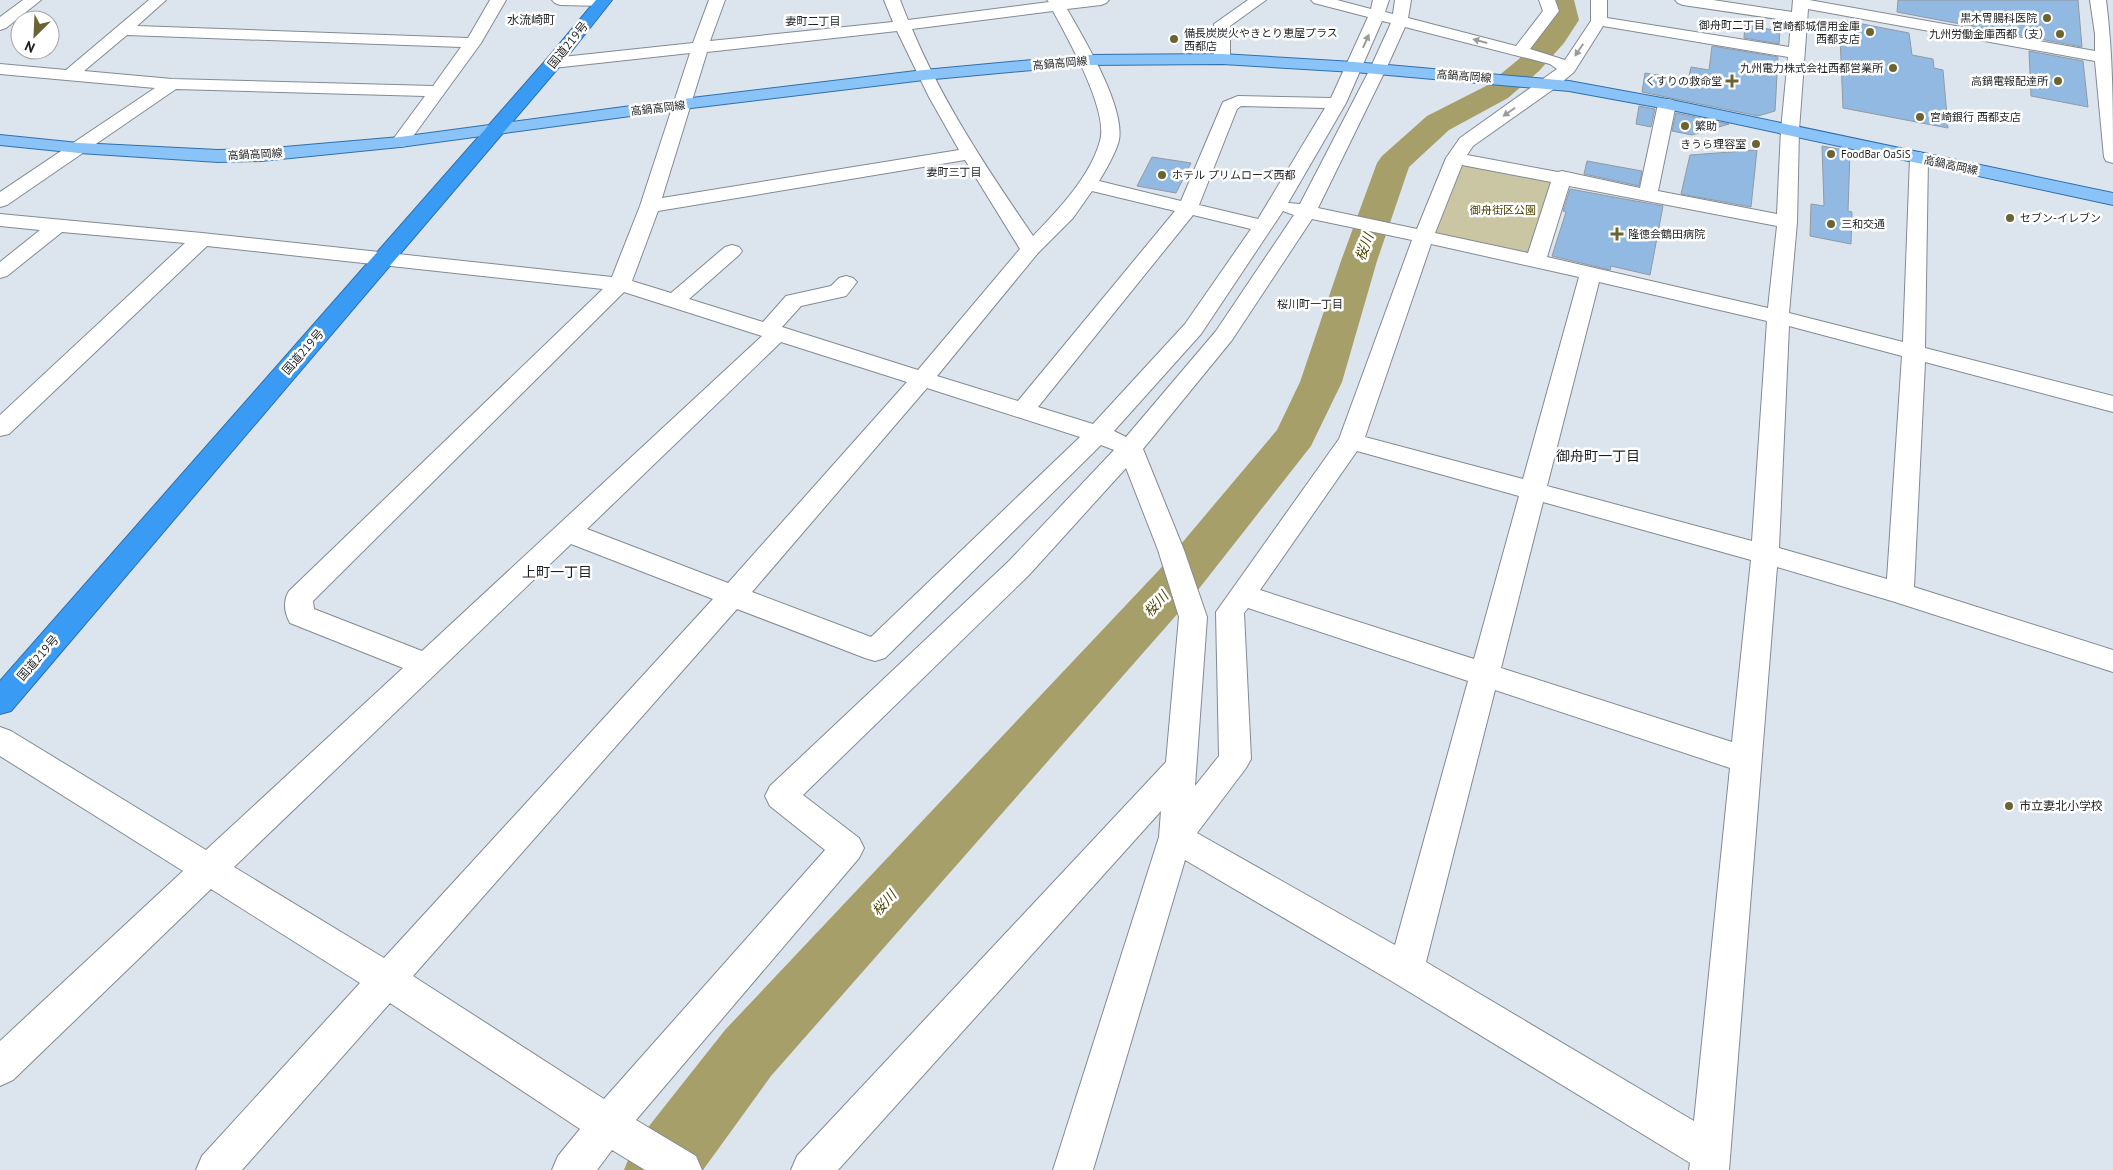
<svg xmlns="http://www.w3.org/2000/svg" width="2113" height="1170" viewBox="0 0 2113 1170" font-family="'PT Sans','Noto Sans JP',sans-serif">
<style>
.green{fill:#cac5a2}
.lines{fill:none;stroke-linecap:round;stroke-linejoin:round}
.river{fill:#a69f6a;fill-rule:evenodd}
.building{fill:#92b9e1;stroke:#929aa2}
.minor-casing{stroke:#838a93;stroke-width:2}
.major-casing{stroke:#3070ab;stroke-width:2}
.highway-casing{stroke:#3070ab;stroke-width:2}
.minor{fill:#fff;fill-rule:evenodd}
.major{fill:#89c3f8;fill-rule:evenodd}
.highway{fill:#3a9bf4;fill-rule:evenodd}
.oneway{fill:#999b9c}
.poi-dot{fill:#6b6431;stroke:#fff;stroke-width:2}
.labels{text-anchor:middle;stroke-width:5;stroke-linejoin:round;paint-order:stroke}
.far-poi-label{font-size:11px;fill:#1d2023;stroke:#fff;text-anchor:start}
.far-neighbourhood-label{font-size:11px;fill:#1d2023;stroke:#fff}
.far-street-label{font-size:11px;fill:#1d2023;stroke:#fff}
.far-park-label{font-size:11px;fill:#4c4400;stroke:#fff}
.far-quarter-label{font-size:12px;fill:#1d2023;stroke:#fff}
.street-label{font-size:12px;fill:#1d2023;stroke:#fff}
.poi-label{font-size:12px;fill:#1d2023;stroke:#fff;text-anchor:start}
.water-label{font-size:14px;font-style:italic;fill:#4f4702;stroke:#fff}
.neighbourhood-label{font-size:14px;fill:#1d2023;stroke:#fff}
</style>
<rect width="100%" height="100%" fill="#dce5ee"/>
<path class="green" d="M1462,163L1551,181L1529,254L1435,234Z"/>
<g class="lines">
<path class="river" d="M1548,0H1574L1579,20L1564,43L1539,71L1508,98L1449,130L1409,167L1377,261L1342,382L1311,446L1194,595L771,1076L703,1170H624L634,1145L725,1030L1160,569L1277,430L1300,382L1341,261L1377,163L1382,156L1427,116L1486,86L1519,59L1543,32L1551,20Z"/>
</g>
<path class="building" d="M1898,0H2078L2082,47L1897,12Z
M1847,21L1909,33L1912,55L1933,59L1934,68L1943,70L1948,128L1843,108L1840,36L1845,37Z
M1745,25L1780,31L1779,44L1744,38Z
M1712,46L1778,57L1775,111L1758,116L1642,92L1645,73L1688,80L1691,67L1709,70Z
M2029,51L2083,61L2088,107L2031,96Z
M1639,106L1655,109L1651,127L1636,124Z
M1676,113L1729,124L1692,135L1672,131Z
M1822,146L1850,151L1848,211L1852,212L1851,244L1810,236L1811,204L1824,206Z
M1757,150L1751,207L1681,194L1690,155Z
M1152,157L1191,163L1176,193L1137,186Z
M1587,161L1642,171L1639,186L1584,174Z
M1570,189L1663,206L1650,275L1611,266L1610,270L1552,256L1566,212L1563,211Z"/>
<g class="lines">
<defs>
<path id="minor" d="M23,0H41L6,28L0,30V17Z
M149,0H166L137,26L468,38L490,0H506L481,43L406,146L400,147L394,146L391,142L425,96L176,89L7,205L0,207V192L155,88L0,74V64L66,70ZM127,35L461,47L433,86L172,79L84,71Z
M552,0H610L611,1L608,4L603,6L560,5L555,3Z
M709,0H725L710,41L893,22L884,0H900L908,20L1049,2L1047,0H1109L1106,3L1101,5L1067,9C1084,39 1125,106 1119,140C1117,150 1105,172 1099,181L1181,201L1223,102L1238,96L1331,98L1368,17L1314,3L1311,0H1337L1371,9L1373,0H1389L1385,12L1393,14L1395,0H1411L1408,18L1516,46L1543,11L1539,0H1555L1559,11L1530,49L1565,60L1591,21V0H1607V18L1789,47L1791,21L1683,5L1678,3L1675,0H1713L1792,12L1793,0H1809L2095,51V34L2090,0H2106C2113,54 2113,108 2113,163L2106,161L2104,157L2095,61L1808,9L1799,130L1797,222L1789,313L1903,342L1910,158L1912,154L1919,152L1926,154L1928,158L1925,348L2113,396V412L1925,362L1914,587L2113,650V672L1895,602L1777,567L1729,1170H1689L1690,1163L1393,982L1185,860L1093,1170H1053L1159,837L1161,811L838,1170H791L797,1156L1166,762L1179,617L1158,550L1126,468L1029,575L803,795L859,838L864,848L859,858L636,1120L696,1156L702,1170H645L612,1150L597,1170H552L558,1156L580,1129L390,1003L242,1170H196L202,1156L360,983L211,889L13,1080L0,1086V1041L183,871L0,756V727L11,731L206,850L403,668L290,623C284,612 283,601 289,591L603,289L207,246L9,434L0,436V415L185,243L62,232L7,276L0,278V262L40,230L0,226V214L202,233L612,277L640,206L690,53L553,68L547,67L545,63L547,59L553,58L693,43ZM1053,11C1068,39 1109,111 1100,141C1090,177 1058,210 1033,236C988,170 943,103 912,29ZM1382,21L1391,23L1370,69L1300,204L1288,203L1346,103ZM1603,26L1788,57L1781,130L1777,214L1658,191L1676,104L1673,100L1667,99L1661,100L1658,104L1640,188L1562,171L1558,172L1467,155L1473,146L1555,88L1574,72ZM1405,27L1550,64L1557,69L1460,138L1446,158L1417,229L1318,208L1386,69ZM897,31L929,97L959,150L662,198L707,52ZM1241,106L1325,108L1258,219L1199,205L1237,109ZM965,160L1020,249L918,370L782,327L801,306L846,296L857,282L853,278L846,276L839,278L831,286L786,296L763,322L689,299L739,255L742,251L739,247L732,245L725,247L671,293L632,281L658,211ZM1462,165L1551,182L1528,253L1435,233ZM1569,186L1777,226L1768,308L1547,257ZM1092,191L1175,211L1018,401L937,376L1038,253L1073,218ZM1283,211L1294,215L1216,331L1126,437L1114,431L1201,334ZM1193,215L1251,229L1185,324L1093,424L1038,407ZM1312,219L1412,240L1339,439L1216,612L1219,756L1195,786L1207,617L1184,550L1143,449L1232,340ZM1431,244L1579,277L1523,479L1365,437ZM1599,282L1767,321L1752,541L1547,486ZM624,292L762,336L422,651L314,609L313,601ZM1789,326L1902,356L1887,579L1779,548ZM781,342L907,382L728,583L587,529ZM927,388L1080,437L871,637L752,592ZM1101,445L1114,450L1009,561L770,786L765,796L770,806L825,850L604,1099L413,976L737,609L865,658L875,661L885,658ZM1357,451L1519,496L1474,659L1260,590ZM1543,502L1751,560L1732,742L1501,668ZM571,544L713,599L384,958L234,867ZM1248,608L1468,681L1395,945L1197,833L1246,768L1251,759L1244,613ZM1495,690L1730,768L1694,1121L1426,962Z
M1248,0H1266L1230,26V59L1228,62H1216L1214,59V24Z"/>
<path id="major" d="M1222,54L1354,62L1569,81L1667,99L2113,193V205L1667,109L1569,91L1354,72L1222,64L1087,65L924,80L683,109L400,147L261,161L218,162L79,153L0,145V135L79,143L218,150L261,149L400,137L683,99L924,70L1087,55Z"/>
<path id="highway" d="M596,0H612L559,67L11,711L0,714V681L547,59Z"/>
</defs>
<use href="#minor" class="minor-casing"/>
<use href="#major" class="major-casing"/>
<use href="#highway" class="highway-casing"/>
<use href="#minor" class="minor"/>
<use href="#major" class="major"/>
<use href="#highway" class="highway"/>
</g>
<defs><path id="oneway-solid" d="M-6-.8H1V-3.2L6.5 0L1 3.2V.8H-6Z" transform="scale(1.25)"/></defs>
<g class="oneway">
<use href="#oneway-solid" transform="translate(1366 41) rotate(-66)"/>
<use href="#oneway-solid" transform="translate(1480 41) rotate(-165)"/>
<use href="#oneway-solid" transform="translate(1579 50) rotate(124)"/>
<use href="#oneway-solid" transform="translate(1509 112) rotate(145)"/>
</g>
<g class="poi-dot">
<circle cx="2047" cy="18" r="5"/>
<circle cx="1870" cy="32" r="5"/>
<circle cx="2060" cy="34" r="5"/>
<circle cx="1174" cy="39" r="5"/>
<circle cx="1893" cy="68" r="5"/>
<path d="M1729.5 73.5h5v5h5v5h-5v5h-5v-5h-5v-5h5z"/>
<circle cx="2058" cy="81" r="5"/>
<circle cx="1920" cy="117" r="5"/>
<circle cx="1685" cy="126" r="5"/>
<circle cx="1756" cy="144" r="5"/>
<circle cx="1831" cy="154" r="5"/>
<circle cx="1162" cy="175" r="5"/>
<circle cx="2010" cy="218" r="5"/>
<circle cx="1831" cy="224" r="5"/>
<path d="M1614.5 226.5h5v5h5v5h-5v5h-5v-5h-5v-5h5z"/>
<circle cx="2009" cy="806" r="5"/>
</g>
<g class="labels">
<g class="far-poi-label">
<text x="2037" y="22" text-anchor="end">黒木胃腸科医院</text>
<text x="1860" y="30" text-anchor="end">宮崎都城信用金庫<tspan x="1860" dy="13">西都支店</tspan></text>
<text x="1184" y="37">備長炭炭火やきとり恵屋プラス<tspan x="1184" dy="13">西都店</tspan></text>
<text x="2050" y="38" text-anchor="end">九州労働金庫西都（支）</text>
<text x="1883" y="72" text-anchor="end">九州電力株式会社西都営業所</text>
<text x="1722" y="85" text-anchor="end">くすりの救命堂</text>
<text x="2048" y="85" text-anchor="end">高鍋電報配達所</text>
<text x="1930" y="121">宮崎銀行 西都支店</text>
<text x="1695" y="130">繁助</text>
<text x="1746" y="148" text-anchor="end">きうら理容室</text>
<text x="1841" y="158">FoodBar OaSiS</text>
<text x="1172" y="179">ホテル プリムローズ西都</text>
<text x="2020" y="222">セブン-イレブン</text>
<text x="1841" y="228">三和交通</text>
<text x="1628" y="238">隆徳会鶴田病院</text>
</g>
<g class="far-neighbourhood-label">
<text x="813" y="25">妻町二丁目</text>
<text x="1732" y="29">御舟町二丁目</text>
<text x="954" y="176">妻町三丁目</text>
<text x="1310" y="308">桜川町一丁目</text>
</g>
<g class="far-street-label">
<text transform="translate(1060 63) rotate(-5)" y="4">高鍋高岡線</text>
<text transform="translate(1464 76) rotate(4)" y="4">高鍋高岡線</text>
<text transform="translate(658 108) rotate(-7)" y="4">高鍋高岡線</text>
<text transform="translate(255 154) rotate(-3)" y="4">高鍋高岡線</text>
<text transform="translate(1951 165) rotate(12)" y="4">高鍋高岡線</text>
</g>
<g class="far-park-label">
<text x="1503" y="214">御舟街区公園</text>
</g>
<g class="far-quarter-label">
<text x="531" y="24">水流崎町</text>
</g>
<g class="street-label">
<text transform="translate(568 45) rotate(-51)" y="4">国道219号</text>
<text transform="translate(303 352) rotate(-49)" y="4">国道219号</text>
<text transform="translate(38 658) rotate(-49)" y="4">国道219号</text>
</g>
<g class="poi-label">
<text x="2019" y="810">市立妻北小学校</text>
</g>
<g class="water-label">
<text transform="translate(1364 247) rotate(-70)" y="5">桜川</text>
<text transform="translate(1156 604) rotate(-48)" y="5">桜川</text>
<text transform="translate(884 903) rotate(-48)" y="5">桜川</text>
</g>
<g class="neighbourhood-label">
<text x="1598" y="461">御舟町一丁目</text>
<text x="557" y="577">上町一丁目</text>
</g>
</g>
<g transform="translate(35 35) rotate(204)"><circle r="24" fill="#ffffff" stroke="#a5a6a7"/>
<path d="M0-4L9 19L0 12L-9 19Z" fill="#6b6431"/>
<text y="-8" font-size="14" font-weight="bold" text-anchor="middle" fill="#1d2023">N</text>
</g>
</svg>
